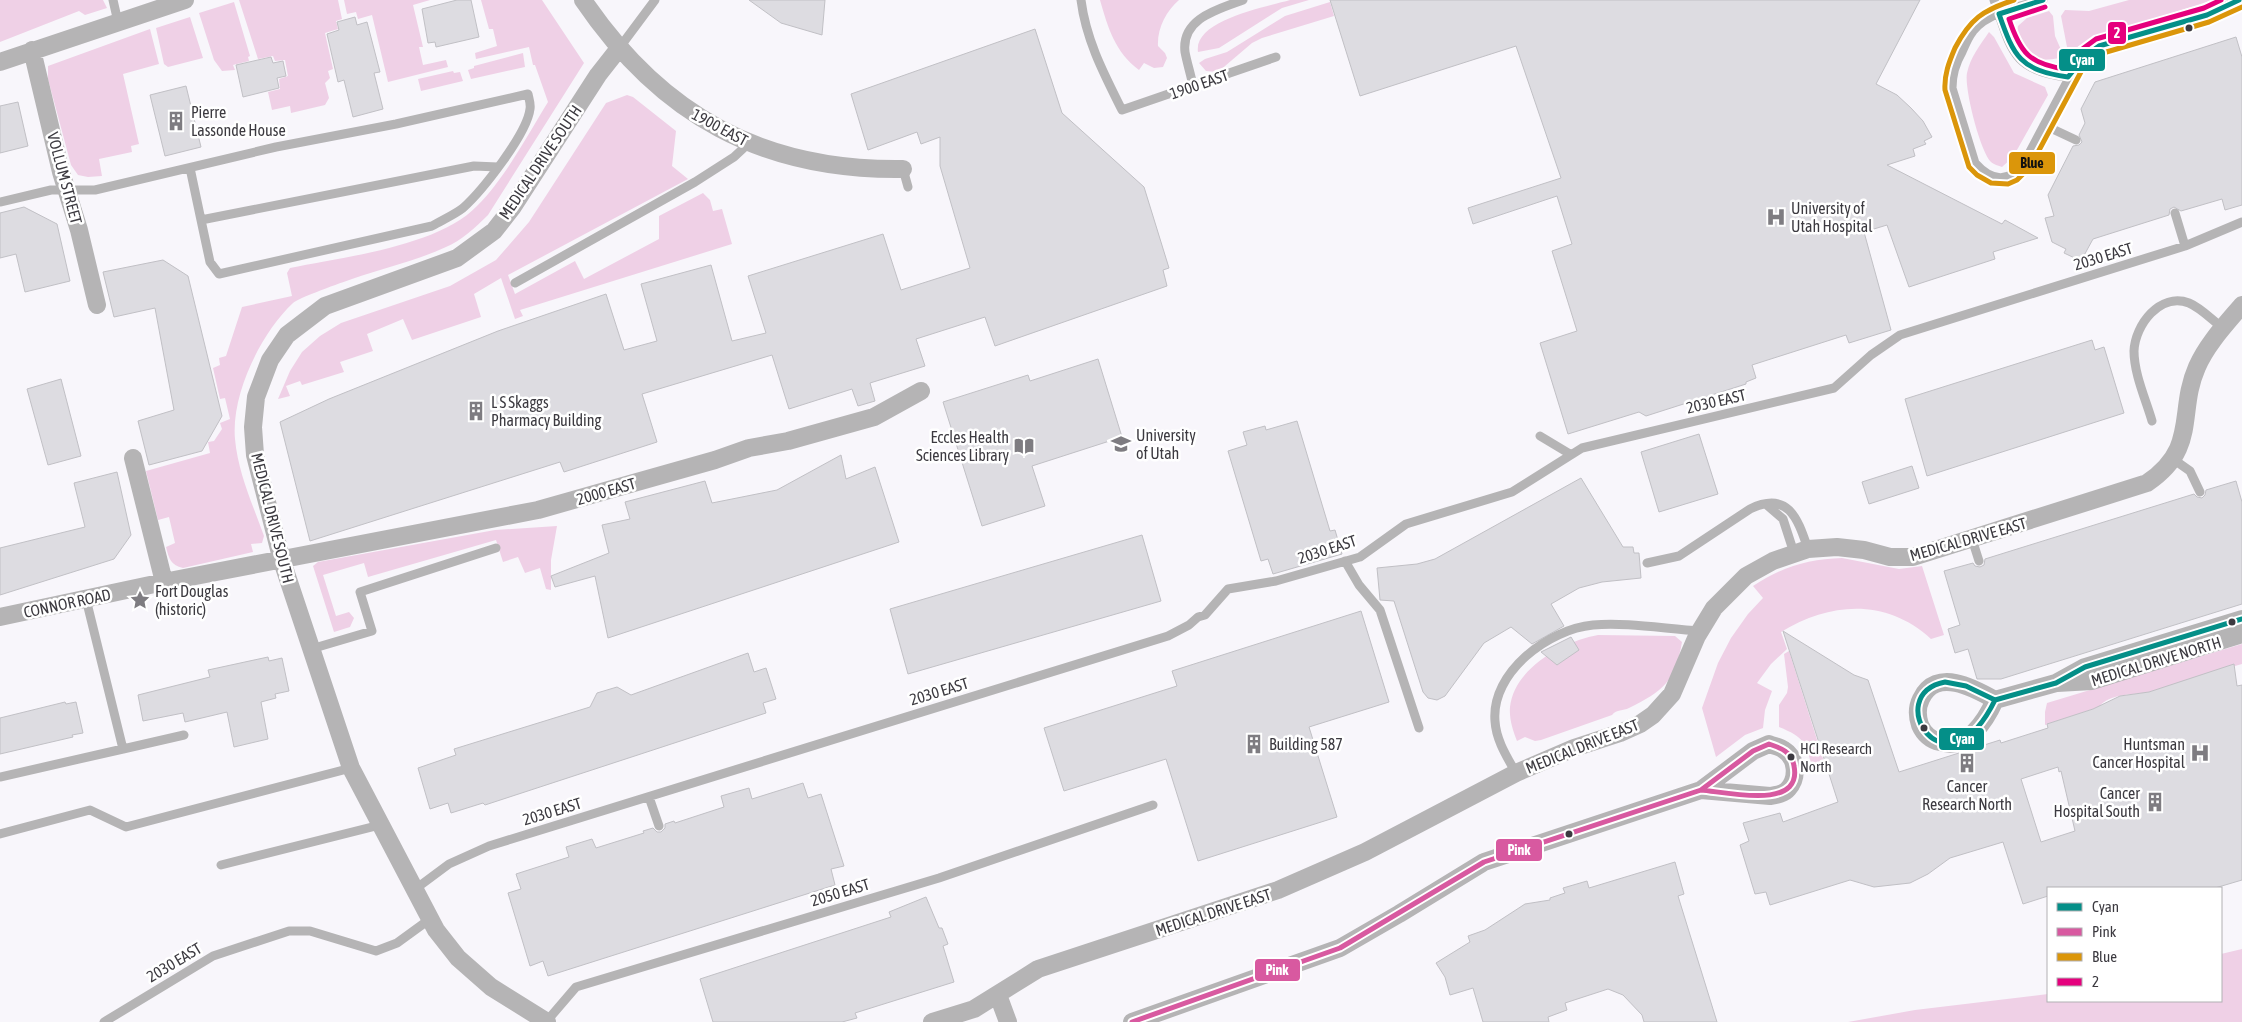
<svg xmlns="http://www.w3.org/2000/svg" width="2242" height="1022" viewBox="0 0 2242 1022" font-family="'Asap Condensed',sans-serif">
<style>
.green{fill:#efd0e6}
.building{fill:#dddce1;stroke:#c1c0c5;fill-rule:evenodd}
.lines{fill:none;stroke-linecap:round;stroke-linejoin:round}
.lane{stroke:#b5b4b5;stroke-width:9}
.street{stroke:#b5b4b5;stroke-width:18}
.bus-1-casing{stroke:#fff;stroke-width:9}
.bus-2-casing{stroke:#fff;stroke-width:9}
.bus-3-casing{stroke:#fff;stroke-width:9}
.bus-4-casing{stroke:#fff;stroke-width:9}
.bus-1{stroke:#048f88;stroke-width:5}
.bus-2{stroke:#d859a0;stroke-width:5}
.bus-3{stroke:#db960a;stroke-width:5}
.bus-4{stroke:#e5007d;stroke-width:5}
.bus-dot{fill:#3c3a40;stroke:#fff;stroke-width:2}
.labels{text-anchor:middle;stroke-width:5;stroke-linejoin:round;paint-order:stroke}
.bus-label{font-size:15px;fill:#3c3a40;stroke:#fff;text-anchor:start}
.street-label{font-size:16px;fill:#3c3a40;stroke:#fff}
.poi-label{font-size:16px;fill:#3c3a40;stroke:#fff;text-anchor:start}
.line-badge{stroke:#fff;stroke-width:2}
.badge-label{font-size:14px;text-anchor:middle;font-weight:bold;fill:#fff}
.pale-badge-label{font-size:14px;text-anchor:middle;font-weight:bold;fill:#111}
</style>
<rect width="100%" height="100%" fill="#f8f6fb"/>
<path class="green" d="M0,0H103L107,8L85,15L79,11L0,42Z
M239,0H338L342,19L336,21L338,29L325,33L333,69L328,71L330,78L325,83L329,98L325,105L291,113L290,106L272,110L268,92L280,89L279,79L288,76L285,60L275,61L273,56L258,59Z
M344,0H430L413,5L423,47H419L423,65L446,60L448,67L388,82L372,15L358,19L356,12L347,14Z
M481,0H542L584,63L488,215C475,228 462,240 446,247C416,261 383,268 352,279C343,282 298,298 293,303C261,333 231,394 235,439C238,473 253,505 264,536L262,543L251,544L253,552L183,568C171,565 169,559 166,547L175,543L169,517L158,520L146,471L210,453L208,442L214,441L222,429L220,423L230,419L225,398L220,399L213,368L220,365L219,358L226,356L242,307L292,296L287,273L290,268C344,257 439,246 477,206C505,178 527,136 548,102L535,65H533L529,47L476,59L475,53L497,46L493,29H489Z
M1100,0H1179C1166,11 1157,29 1158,46L1165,53L1167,58L1163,67L1154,68L1144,63L1139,70C1115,52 1108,28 1100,0Z
M1290,0H1309L1282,8L1219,48L1198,52C1193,20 1266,7 1290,0Z
M2129,0H2213L2093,38L2075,50L2067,47L2061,16L2065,10L2089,11Z
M234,2L250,56L248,57L249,61L233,65L235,70L222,71L214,60L199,13Z
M1330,2L1334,16L1262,38L1252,43L1218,72L1206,71L1199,63L1205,59L1227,52L1285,16Z
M2049,11L2053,16L2055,36L2062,52L2061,58C2045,60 2028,64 2021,45C2018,38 2017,33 2018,26L2027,18Z
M190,17L203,58L168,67L164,64L156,28Z
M150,29L159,64L123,74L139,144L131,146L132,152L99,159L102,176L88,177L78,175L71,165L48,79V66Z
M1989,32L1994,37L2014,73L2045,87L2048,95L2013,157L2002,167C1999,166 1993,164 1991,162C1980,151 1964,88 1967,73C1970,58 1980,45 1989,32Z
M523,53L525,67L471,79L468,70L474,68V66Z
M453,71L454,73L460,72L463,81L421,91L418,79Z
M627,95L633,97L676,131L672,166L688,179L508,275L515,294L575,261L584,279L659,239V216L703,193L710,200L713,211L722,209L732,244L520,310L523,316L515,319L501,278L474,294L481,317L412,340L403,319L367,334L373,351L340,362L344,372L302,385L300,381L286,386L290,396L278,399L290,371L302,352L320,336L341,323L450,286L496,260L529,222L606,103Z
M557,526L551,560V590L546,589L540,568L525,573L518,557L503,562L496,540L368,577L364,563L323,575L336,616L349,612L354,618L350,627L334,632L313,566L318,562L495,530Z
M1842,558L1899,569L1922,566L1944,635L1931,639C1886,598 1831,602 1781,632L1787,649L1771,664L1757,683L1772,691L1765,710L1763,728L1745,735L1716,757L1702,708L1718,663L1731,638L1748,614L1763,598L1753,586C1781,567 1809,559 1842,558Z
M1598,635L1675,636L1682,642C1675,682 1663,691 1629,708C1623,711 1617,709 1612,715L1541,740L1535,741L1525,737L1517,741C1513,731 1509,719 1510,707C1514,668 1564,641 1598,635Z
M2242,644V664C2211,672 2181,686 2149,692C2134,695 2109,693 2099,707L2045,725V712L2047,703Z
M1789,651L1825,765L1813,769C1805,743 1806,738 1779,727V705L1787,693L1788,687L1784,654Z
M2242,949V1022H1848L1915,1010L2048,994V1001H2221V954Z"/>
<path class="building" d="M457,0H471L479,37L436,47L435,42L428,43L422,9Z
M749,0H825L822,35L781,23Z
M1330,0H1920L1876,84L1897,95L1911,108L1923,121L1932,137L1924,141L1926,144L1913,149L1915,156L1887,165L2002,224L2005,220L2038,238L1993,252L1995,259L1909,287L1887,225L1864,232L1891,330L1849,343L1846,335L1752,365L1756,378L1746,382V384L1646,416L1639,412L1568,434L1540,343L1577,331L1552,251L1572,244L1557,196L1473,224L1468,208L1561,178L1516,46L1360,96Z
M355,17L357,25L367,22L380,72L374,73L383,109L353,117L344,80L338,82L327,34L339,30L337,22Z
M1035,29L1062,113L1144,187L1169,268L1163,270L1167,286L995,346L985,317L916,339L925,366L870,383L875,401L858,406L852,389L789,409L772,355L642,394L657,442L564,472L560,462L310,541L280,422L329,399L498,331L606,294L624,350L657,341L641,284L711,265L732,341L766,333L748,276L883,234L901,290L970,268L940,166V137L921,144L917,132L868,150L851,94Z
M2236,37L2242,57V205L2225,210L2222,199L2181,211L2174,207L2170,209L2169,215L2093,239L2081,261L2064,253L2066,249L2052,242L2045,218L2054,216L2048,195L2073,146L2079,145L2082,142L2079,135L2085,123L2081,109L2095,82Z
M271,57L273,63L283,61L286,76L277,78L279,88L243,97L236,65Z
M186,86L201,147L165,156L150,95Z
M18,102L28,146L0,153V106Z
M24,207L57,224L70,281L25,292L16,254L0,258V213Z
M163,260L188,276L222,416L202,451L149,465L138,421L174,410L155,308L114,317L103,272Z
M2092,340L2095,350L2104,347L2124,413L1927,476L1905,399Z
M1098,359L1122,437L1032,466L1045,506L982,526L943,402L1028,375L1030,381Z
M61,379L81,456L48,465L27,389Z
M1297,421L1330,531L1335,530L1342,554L1273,574L1268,559L1261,561L1228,451L1247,445L1243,432L1265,426L1266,430Z
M1699,434L1718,494L1659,512L1641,452Z
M841,455L846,479L875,467L899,542L608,638L595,576L555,587L551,576L609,553L602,525L630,519L625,502L705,481L712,503L777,490Z
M1912,466L1919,488L1869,504L1862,482Z
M117,472L131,535L114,559L0,595V548L85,527L74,483Z
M1581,478L1623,547H1633L1634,553H1639L1641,578L1602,582L1579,588L1551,604L1564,626L1532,644L1511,627L1484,643L1445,696L1437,700L1428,698L1423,692L1394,601L1380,600L1377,568L1417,564L1435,559Z
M2236,481L2242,502V604L2001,679H1977L1968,649L1955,653L1948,629L1960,625L1944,571L1973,563L1975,566L1980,567L1984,565L1985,559L2194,494L2197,497L2202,498L2205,495L2206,490Z
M1142,535L1161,601L908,674L890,609Z
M1361,611L1389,702L1309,727L1337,817L1198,861L1166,759L1064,791L1044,728L1177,686L1172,671Z
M1783,631L1854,675L1868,680L1899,772L2000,740L2001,743L2048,728L2047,724L2093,709L2120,696L2149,692L2234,664L2237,686L2242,685V880L2215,888H2048V896L2023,904L2003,842L1950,858L1928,874L1910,883L1874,887L1850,880L1770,905L1766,892L1755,894L1740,845L1749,841L1743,823L1780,813L1783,822L1838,802ZM2058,767L2059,772L2061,771L2075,831L2041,842L2021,779Z
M1571,637L1579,650L1557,665L1541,652Z
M748,653L754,672L766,668L776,699L763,703L766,713L485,805L483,803L451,813L448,803L430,809L418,768L456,755L454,749L590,707L597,693L617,687L631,695Z
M268,657L269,661L282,658L289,691L275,694L276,698L261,702L268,739L234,747L227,712L185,722L183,713L143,721L138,695L210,677L208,670Z
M65,702L66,704L76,702L83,733L72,735L73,737L0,754V718Z
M803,783L808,798L821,794L844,866L831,869L835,885L548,976L543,961L530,966L508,893L521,889L516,874L569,857L566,847L592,839L596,848L644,833L643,831L653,828L657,832H661L665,828V824L674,821L675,823L724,807L721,796L749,788L752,799Z
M1675,862L1684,894L1678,896L1717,1022H1644L1642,1015L1623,995L1608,989L1565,1003L1567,1010L1548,1017L1549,1022H1483L1473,988L1450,995L1445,977L1436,963L1470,942L1468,936L1485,930L1525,904L1550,900V898L1565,893L1563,888L1587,881L1589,888Z
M926,897L939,928H942L948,944L943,946L954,982L855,1013L857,1018L842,1022H713L700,979L891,917L889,912Z"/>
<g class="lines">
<path class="lane" d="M113,0L118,22
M1081,0C1086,40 1104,74 1122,110L1276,57
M1994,0C2011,48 2011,71 2068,77
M2043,0C2021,6 1988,12 1973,31C1968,37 1965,45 1962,52C1955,64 1952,74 1952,88L1975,163C1992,182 2009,183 2024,163L2076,65L2099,46L2207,15L2239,0
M620,47L655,0
M1193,86C1191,75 1187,63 1185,52C1181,18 1219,9 1243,0
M2044,125L2076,140
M190,168L201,220L474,166L498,167
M903,169L908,187
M0,202L51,190H95L276,147L396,124L528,94C529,99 531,104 530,109C527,134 482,191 463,208C454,215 442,220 432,226L219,274L210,262L201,220
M2175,213L2185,246
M515,283L695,182L734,157L749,143
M2152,421C2146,400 2134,374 2134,351C2135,325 2160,292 2189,303C2201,308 2212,320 2223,328
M1540,436L1570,454
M2173,459L2190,471L2200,492
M1767,505L1783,519L1794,553
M1972,539L1979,561
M1345,561L1359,585L1380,610L1419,728
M1647,563L1679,556L1750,509C1789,490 1798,520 1808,549
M311,649L372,631L360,592L496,548
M123,749L184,735
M1516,773C1507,757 1496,740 1495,721C1491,672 1549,629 1593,625C1626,622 1666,629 1700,631
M0,777L123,749L86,599
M649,797L659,826
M0,834L90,810L126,827L351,768
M221,865L380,825
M414,890L449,864L489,846L1168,636L1189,625L1198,617L1205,615L1228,589L1276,581L1360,557L1406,524L1512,492L1582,448L1834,388L1871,355L1900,335L2185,246L2242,222
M104,1022L213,956L289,931H310L376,951L397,943L430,919
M546,1022L576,987L939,878L1153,805"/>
<path class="street" d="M583,0C661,115 762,171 903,169
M32,50L61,172L79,230L97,305
M0,62L185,0
M133,458L164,582
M0,617L164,582L538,510L715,460L749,448L788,441L874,417L921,391
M2057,683L2092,681L2242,634
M1995,700C1986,720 1967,751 1940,742C1931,740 1924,734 1920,725C1917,716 1917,707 1921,699C1936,667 1974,688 1995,700L2056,683L2085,667L2242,619
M998,995L1008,1022
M547,1022L491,987L458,958L436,930L351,768L282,561L255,455L253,427L256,397L270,360L287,335L325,306L457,258L494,231L512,208L598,75L620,47
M932,1022L974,1009L1038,969L1278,890L1365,852L1516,773L1574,748L1620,733L1640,724L1653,715L1672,694L1697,636L1714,608L1746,576L1773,561L1808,549L1837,547L1864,550L1890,557H1913L2147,483C2199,448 2177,412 2197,367C2207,344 2226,324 2242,305
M1132,1022L1340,948L1399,914L1484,862L1701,790L1770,796C1776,795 1784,794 1788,789C1798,778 1797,758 1784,750C1780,747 1774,746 1769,744L1753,751L1701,790"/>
<defs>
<path id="bus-1" d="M2043,0L1999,14C2014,57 2020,70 2068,77L2086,55L2099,46L2207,15L2239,0
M1945,682L1966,686L1995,700C1946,801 1880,695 1945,682Z
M1995,700L2056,683L2085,667L2242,619"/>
<path id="bus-2" d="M1769,744C1781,748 1792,752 1794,766C1803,811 1726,792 1701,790L1753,751Z
M1132,1022L1340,948L1484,862L1701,790"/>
<path id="bus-3" d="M2014,0C1983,10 1970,19 1955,48C1949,62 1944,75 1945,90L1969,167L1977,175L1991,183L2008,184L2017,180L2030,167L2082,70L2103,53L2209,22L2242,7"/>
<path id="bus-4" d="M2045,7L2009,19C2020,52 2029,64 2065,69L2081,50L2096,39L2204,8L2221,0"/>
</defs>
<use href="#bus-1" class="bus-1-casing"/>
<use href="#bus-2" class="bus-2-casing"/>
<use href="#bus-3" class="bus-3-casing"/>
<use href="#bus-4" class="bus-4-casing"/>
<use href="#bus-1" class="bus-1"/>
<use href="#bus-2" class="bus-2"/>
<use href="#bus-3" class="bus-3"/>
<use href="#bus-4" class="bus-4"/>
</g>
<defs>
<symbol id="building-bare" viewBox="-9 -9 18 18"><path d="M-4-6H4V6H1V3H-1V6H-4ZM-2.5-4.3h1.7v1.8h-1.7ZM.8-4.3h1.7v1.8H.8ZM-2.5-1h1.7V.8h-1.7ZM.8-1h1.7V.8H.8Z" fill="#7e7c81" stroke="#fff" stroke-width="2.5" paint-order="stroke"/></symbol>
<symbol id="hospital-bare" viewBox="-9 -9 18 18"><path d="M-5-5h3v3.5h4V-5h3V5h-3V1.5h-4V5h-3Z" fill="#7e7c81" stroke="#fff" stroke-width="2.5" paint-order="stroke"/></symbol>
<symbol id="university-bare" viewBox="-9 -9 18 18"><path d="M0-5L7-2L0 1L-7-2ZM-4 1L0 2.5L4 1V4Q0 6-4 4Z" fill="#7e7c81" stroke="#fff" stroke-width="2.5" paint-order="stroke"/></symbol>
<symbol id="library-bare" viewBox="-9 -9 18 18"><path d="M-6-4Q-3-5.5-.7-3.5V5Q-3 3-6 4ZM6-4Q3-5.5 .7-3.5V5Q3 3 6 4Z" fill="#7e7c81" stroke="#fff" stroke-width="2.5" paint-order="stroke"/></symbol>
<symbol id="sight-bare" viewBox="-9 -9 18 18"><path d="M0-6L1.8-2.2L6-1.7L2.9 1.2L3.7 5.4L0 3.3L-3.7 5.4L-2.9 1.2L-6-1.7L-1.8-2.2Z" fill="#7e7c81" stroke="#fff" stroke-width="2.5" paint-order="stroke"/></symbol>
</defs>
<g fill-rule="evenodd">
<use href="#building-bare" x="162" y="107" width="28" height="28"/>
<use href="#hospital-bare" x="1762" y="203" width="28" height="28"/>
<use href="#building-bare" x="462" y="397" width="28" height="28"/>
<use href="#university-bare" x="1107" y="430" width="28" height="28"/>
<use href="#library-bare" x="1010" y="432" width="28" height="28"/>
<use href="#sight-bare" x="126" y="586" width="28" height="28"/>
<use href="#building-bare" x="1240" y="730" width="28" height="28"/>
<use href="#hospital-bare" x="2186" y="739" width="28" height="28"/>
<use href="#building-bare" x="1953" y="749" width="28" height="28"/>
<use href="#building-bare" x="2141" y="788" width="28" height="28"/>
</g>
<g class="bus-dot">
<circle cx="2189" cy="28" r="4.5"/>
<circle cx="2232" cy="622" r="4.5"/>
<circle cx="1924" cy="728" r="4.5"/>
<circle cx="1791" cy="757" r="4.5"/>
<circle cx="1569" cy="834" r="4.5"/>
</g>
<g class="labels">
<g class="bus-label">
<text x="1800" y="754">HCI Research<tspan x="1800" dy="18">North</tspan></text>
</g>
<g class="street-label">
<text transform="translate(1199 84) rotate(-19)" y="6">1900 EAST</text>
<text transform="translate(720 127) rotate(28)" y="6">1900 EAST</text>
<text transform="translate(540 162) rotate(-56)" y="6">MEDICAL DRIVE SOUTH</text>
<text transform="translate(65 178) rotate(75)" y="6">VOLLUM STREET</text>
<text transform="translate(2103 256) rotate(-17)" y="6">2030 EAST</text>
<text transform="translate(1716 401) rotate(-13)" y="6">2030 EAST</text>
<text transform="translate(606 491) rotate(-16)" y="6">2000 EAST</text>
<text transform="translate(273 518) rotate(76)" y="6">MEDICAL DRIVE SOUTH</text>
<text transform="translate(1968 539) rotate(-16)" y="6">MEDICAL DRIVE EAST</text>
<text transform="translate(1327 549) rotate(-18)" y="6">2030 EAST</text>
<text transform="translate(67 603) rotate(-12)" y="6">CONNOR ROAD</text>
<text transform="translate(2156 661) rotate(-17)" y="6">MEDICAL DRIVE NORTH</text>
<text transform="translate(939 691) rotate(-17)" y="6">2030 EAST</text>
<text transform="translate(1582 746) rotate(-22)" y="6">MEDICAL DRIVE EAST</text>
<text transform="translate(552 811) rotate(-17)" y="6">2030 EAST</text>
<text transform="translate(840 892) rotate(-17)" y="6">2050 EAST</text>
<text transform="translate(1213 912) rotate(-18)" y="6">MEDICAL DRIVE EAST</text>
<text transform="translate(174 962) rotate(-31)" y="6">2030 EAST</text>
</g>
<g class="poi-label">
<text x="191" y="118">Pierre<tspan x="191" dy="18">Lassonde House</tspan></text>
<text x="1791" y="214">University of<tspan x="1791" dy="18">Utah Hospital</tspan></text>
<text x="491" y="408">L S Skaggs<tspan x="491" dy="18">Pharmacy Building</tspan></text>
<text x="1136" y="441">University<tspan x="1136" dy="18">of Utah</tspan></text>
<text x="1009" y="443" text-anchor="end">Eccles Health<tspan x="1009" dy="18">Sciences Library</tspan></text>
<text x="155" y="597">Fort Douglas<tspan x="155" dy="18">(historic)</tspan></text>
<text x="1269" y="750">Building 587</text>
<text x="2185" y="750" text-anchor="end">Huntsman<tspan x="2185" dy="18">Cancer Hospital</tspan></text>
<text x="1967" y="792" text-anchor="middle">Cancer<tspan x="1967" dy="18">Research North</tspan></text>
<text x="2140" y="799" text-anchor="end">Cancer<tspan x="2140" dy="18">Hospital South</tspan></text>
</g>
</g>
<g class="line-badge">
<rect x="2107" y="21" width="20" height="24" rx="5" fill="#e5007d"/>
<rect x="2058" y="48" width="48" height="24" rx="5" fill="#048f88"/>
<rect x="2008" y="151" width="48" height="24" rx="5" fill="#db960a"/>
<rect x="1938" y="727" width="47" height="24" rx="5" fill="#048f88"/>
<rect x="1495" y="838" width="48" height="24" rx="5" fill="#d859a0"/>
<rect x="1254" y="958" width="47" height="24" rx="5" fill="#d859a0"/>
</g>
<g class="badge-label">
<text x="2117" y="38">2</text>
<text x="2082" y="65">Cyan</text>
<text x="1962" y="744">Cyan</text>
<text x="1519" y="855">Pink</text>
<text x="1277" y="975">Pink</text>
</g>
<g class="pale-badge-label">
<text x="2032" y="168">Blue</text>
</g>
<rect x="2047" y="887" width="175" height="115" fill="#ffffff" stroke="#b1b0b3"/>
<rect x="2057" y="903" width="25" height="8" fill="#048f88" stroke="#b1b0b3"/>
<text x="2092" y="912" font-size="15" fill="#3c3a40">Cyan</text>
<rect x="2057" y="928" width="25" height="8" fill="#d859a0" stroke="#b1b0b3"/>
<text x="2092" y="937" font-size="15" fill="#3c3a40">Pink</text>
<rect x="2057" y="953" width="25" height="8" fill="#db960a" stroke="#b1b0b3"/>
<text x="2092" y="962" font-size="15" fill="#3c3a40">Blue</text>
<rect x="2057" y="978" width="25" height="8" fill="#e5007d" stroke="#b1b0b3"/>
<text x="2092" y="987" font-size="15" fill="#3c3a40">2</text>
</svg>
